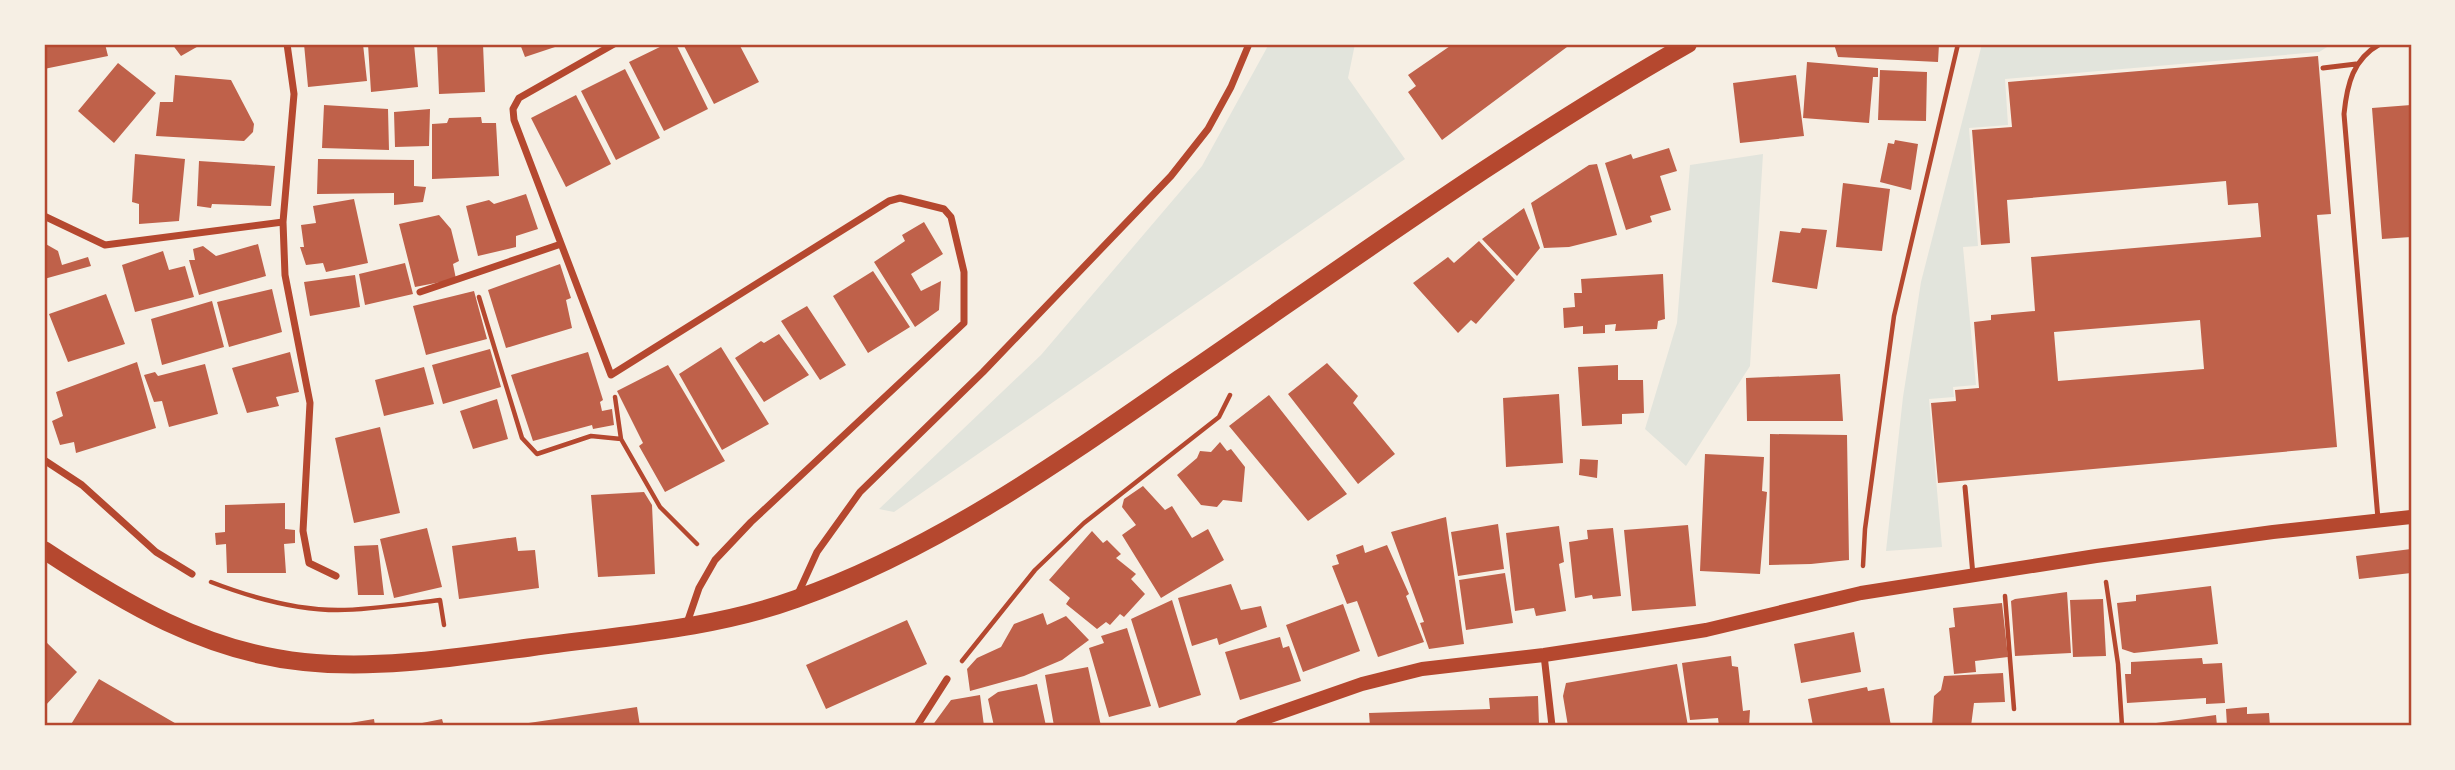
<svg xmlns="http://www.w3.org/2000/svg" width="2455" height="770" viewBox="0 0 2455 770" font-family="Literata,serif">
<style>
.green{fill:#e2e4dc}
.building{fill:#bf614a;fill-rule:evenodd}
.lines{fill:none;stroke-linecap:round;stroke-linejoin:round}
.path{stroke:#b5482f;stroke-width:4.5}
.service{stroke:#b5482f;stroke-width:5}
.minor{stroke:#b5482f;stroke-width:7}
.secondary{stroke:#b5482f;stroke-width:14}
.primary{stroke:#b5482f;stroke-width:18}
.neatline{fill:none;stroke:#b5482f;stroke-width:2.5}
</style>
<rect width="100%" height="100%" fill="#f6efe4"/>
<path class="green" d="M1269,44H1355L1348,78L1405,159L894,512L879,509L1041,355L1202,166Z
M1982,44H2332L2319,52L2005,79L2008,125L1969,128L1978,246L1963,247L1976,385L1953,387L1954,397L1929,399L1942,547L1886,551L1903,397L1921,282Z
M1763,154L1750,366L1686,466L1645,429L1677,323L1690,165Z"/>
<path class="building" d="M44,44H105L108,56L44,69Z
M172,44H202L181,56Z
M304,44H363L367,81L308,87Z
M368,44H414L418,87L371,92Z
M437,44H483L485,92L439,94Z
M520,44H564L525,57Z
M666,44H676L708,109L664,131L629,62Z
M683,44H739L759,82L714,104Z
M1453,44H1571L1442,140L1408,92L1416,86L1408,75Z
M1834,44H1939L1938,62L1838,57Z
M2318,56L2331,214L2317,215L2337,447L1938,483L1931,403L1956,401L1955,390L1979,388L1974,322L1991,320V315L2035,311L2031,257L2261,237L2258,203L2228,205L2226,181L2007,200L2010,243L1981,245L1972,130L2012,127L2008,82ZM2200,320L2204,369L2058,381L2054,332Z
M1807,62L1878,68V77H1873L1869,123L1803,118Z
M118,63L156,93L114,143L78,111Z
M625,69L660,138L616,160L581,91Z
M1880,70L1927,72L1926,121L1878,120Z
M175,75L231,80L254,124L253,132L244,141L156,136L160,102H173Z
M1796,75L1804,136L1740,143L1733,83Z
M576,95L611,164L566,187L531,118Z
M324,105L388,109L389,150L322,148Z
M2411,105V237L2382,239L2372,108Z
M430,109L429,146L395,147L394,112Z
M481,117L482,123H496L499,176L432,179V124L447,123L449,118Z
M1895,140L1918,144L1911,190L1880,182L1888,143L1894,144Z
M1669,148L1677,171L1660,176L1671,210L1650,216L1652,222L1626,230L1605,163L1631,154L1633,159Z
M135,154L185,159L179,221L139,224V204L132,202Z
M318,159L414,160V186L426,187L423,202L394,205V193L317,194Z
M199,161L275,166L271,206L212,204L211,208L197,206Z
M1597,164L1617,235L1569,247L1544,248L1531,203L1589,165Z
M1843,183L1890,189L1882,251L1836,247Z
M526,194L538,229L516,236V247L478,256L466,206L489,200L494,204Z
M354,199L368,263L326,272L323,263L306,265L300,247H304L301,225L316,223L313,206Z
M1524,208L1540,248L1517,276L1482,239Z
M439,215L451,229L459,261L453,264L456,279L415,287L399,224Z
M924,222L943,254L911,274L921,291L941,281L939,310L915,327L874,262L905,241L902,235Z
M1802,228L1827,230L1817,289L1772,282L1780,231L1800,233Z
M1479,241L1515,280L1476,324L1471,320L1458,333L1413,283L1448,257L1454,263Z
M44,243L58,251L62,265L88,257L91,266L44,279Z
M258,244L266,276L199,295L189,260H195L193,249L203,246L216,256Z
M163,251L169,270L185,266L194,297L135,312L122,265Z
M405,263L413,294L365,305L359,274Z
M560,264L571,298L566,300L572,328L506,348L488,290Z
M873,271L910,327L868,353L833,296Z
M1663,274L1665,319L1658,321L1657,329L1615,331L1616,324L1605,325V333L1583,334V326L1564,328L1563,308L1575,307L1574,293H1582L1581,279Z
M355,275L360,307L310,316L304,282Z
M272,289L282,332L229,347L217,302Z
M474,291L487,339L426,355L413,306Z
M106,294L125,344L68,362L49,314Z
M212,301L224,347L162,365L151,319Z
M807,306L846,365L820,380L781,321Z
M779,334L809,375L764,402L735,358L761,341L764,343Z
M721,347L769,424L722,450L679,374Z
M490,349L501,387L443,404L432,365Z
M290,352L299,392L276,397L279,406L247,413L232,368Z
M588,352L603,400L600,402L602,411L612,409L614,425L593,429L592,425L533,441L511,375Z
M137,362L156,428L76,453L74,442L60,445L52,421L63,416L56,392Z
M1327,363L1358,396L1353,403L1395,454L1358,484L1288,394Z
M205,364L218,414L169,427L162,401L154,402L144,375L155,372L158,376Z
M668,365L725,461L665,492L639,446L643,443L617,391Z
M1618,365V380H1643L1644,413L1622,414V424L1582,426L1578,367Z
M424,367L434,404L384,416L375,380Z
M1840,374L1843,421H1747L1746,378Z
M1559,394L1563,463L1506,467L1503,398Z
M1269,395L1347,494L1308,521L1229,426Z
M497,399L508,439L473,449L460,411Z
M380,427L400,513L354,523L335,438Z
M1770,434L1847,435L1849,560L1811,564L1769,565Z
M1220,442L1227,451L1231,449L1245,467L1242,502L1223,500L1217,507L1201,505L1177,475L1197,458L1200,451L1211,452Z
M1705,454L1764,457L1762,491L1767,492L1760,574L1700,571Z
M1580,459L1598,460L1597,478L1579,475Z
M1143,486L1165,510L1172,506L1192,538L1208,529L1224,560L1161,598L1122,535L1136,525L1122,507L1124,499Z
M644,492L652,505L655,574L598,577L591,495Z
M285,503V529L295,530V543L284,544L286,573H227L226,544L216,545L215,533L225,532V505Z
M1446,517L1464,644L1429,649L1420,623L1424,622L1391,532Z
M1498,524L1504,569L1458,576L1451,532Z
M1688,525L1696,606L1632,611L1624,530Z
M1559,526L1564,562L1559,564L1566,611L1536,616L1534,608L1515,611L1506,533Z
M427,528L442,587L394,598L380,539Z
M1613,528L1621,596L1593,599L1592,595L1575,598L1569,542L1588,539L1587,530Z
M1092,531L1103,543L1107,540L1121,554L1116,558L1136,574L1131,579L1145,594L1124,617L1120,614L1110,625L1106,622L1097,629L1066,604L1070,598L1049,580Z
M516,537L518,551L535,550L539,588L459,599L452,546Z
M378,545L384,595H358L354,546Z
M1363,545L1365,553L1387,545L1409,594L1406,596L1424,642L1378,657L1357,601L1347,604L1332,566L1339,564L1336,555Z
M2411,549V573L2359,579L2356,556Z
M1505,573L1513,623L1466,630L1459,580Z
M1231,584L1241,610L1261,606L1267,627L1219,645L1217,638L1192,646L1178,598Z
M2211,586L2218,644L2134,653L2122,649L2117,603L2136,601V595Z
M2067,592L2071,653L2015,656L2011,601L2015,599Z
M2103,599L2106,656L2073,657L2070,600Z
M1172,600L1201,695L1159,708L1131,619Z
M2002,603L2008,657L1975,661L1976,672L1954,674L1949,628L1955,627L1953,608Z
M1343,604L1360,651L1303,672L1286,625Z
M1043,613L1047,625L1066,616L1089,640L1062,660L1024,676L970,691L967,669L977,658L1001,647L1014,624Z
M907,620L927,664L826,709L806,665Z
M1127,628L1151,706L1109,717L1089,648L1104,643L1101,636Z
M1854,632L1861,672L1801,683L1794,644Z
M1280,637L1283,648L1289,646L1301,681L1240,700L1225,652Z
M44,640L77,672L44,707Z
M1731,656L1732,666L1738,667L1743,711L1750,710L1749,726H1719L1718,718L1690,720L1682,663Z
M2202,658L2203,664L2222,663L2225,703L2206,704V698L2127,703L2125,674H2131V662Z
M1677,664L1688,726H1568L1563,696L1566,683Z
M1088,667L1101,726H1054L1045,675Z
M2003,673L2005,702L1974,703L1971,726H1932L1934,696L1941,690L1944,676Z
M99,679L180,726H70Z
M1037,684L1046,726H994L988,699L998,692Z
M1867,687L1868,691L1884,688L1891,726H1813L1808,699Z
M980,695L984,726H932L951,700Z
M1538,696L1539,726H1370L1369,713L1490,709L1489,698Z
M637,707L640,726H515V725Z
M2247,707V714L2269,713L2270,726H2227L2226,709Z
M2216,715L2217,726H2141V725Z
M374,719L375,726H338V725Z
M442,719L444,726H412V725Z"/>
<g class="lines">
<path class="path" d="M479,297L522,438L537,454L591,436L621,439
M615,397L621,439L660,507L697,544
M1863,566L1865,529L1894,316L1958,44
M211,582C250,597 296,610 338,610C371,610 407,604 440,600L444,625
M2106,582L2118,664L2122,726
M2005,596L2014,709
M962,661L1035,570L1084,523L1219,417L1230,395"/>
<path class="service" d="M2323,68L2356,64
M1965,487L1973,575
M2378,519L2344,114C2347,84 2353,59 2380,44"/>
<path class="minor" d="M287,44L294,94L283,222L285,275L310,403L303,531L309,563L336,576
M614,44L519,98L513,109L514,120L611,375L889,201L900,198L944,209L951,217L964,272V323L751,522L715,560L699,588L687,623
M44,216L105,245L283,222
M420,292L561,244
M44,460L82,485L156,552L192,574
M797,596L817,552L860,492L983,372L1171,176L1208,129L1231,87L1249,44
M1544,655L1552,726
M917,726L947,679"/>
<path class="secondary" d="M1242,726L1362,684L1422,669L1544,655L1637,641L1706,630L1861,593L2096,556L2273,532L2411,517"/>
<path class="primary" d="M44,550C124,603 205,652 304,662C380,670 458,657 533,647C621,635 713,629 796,599C935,550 1059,462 1179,379C1347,264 1512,144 1688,44"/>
</g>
<rect width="2455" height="770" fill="none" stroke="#f6efe4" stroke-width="91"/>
<rect x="46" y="46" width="2364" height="678" class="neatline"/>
</svg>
